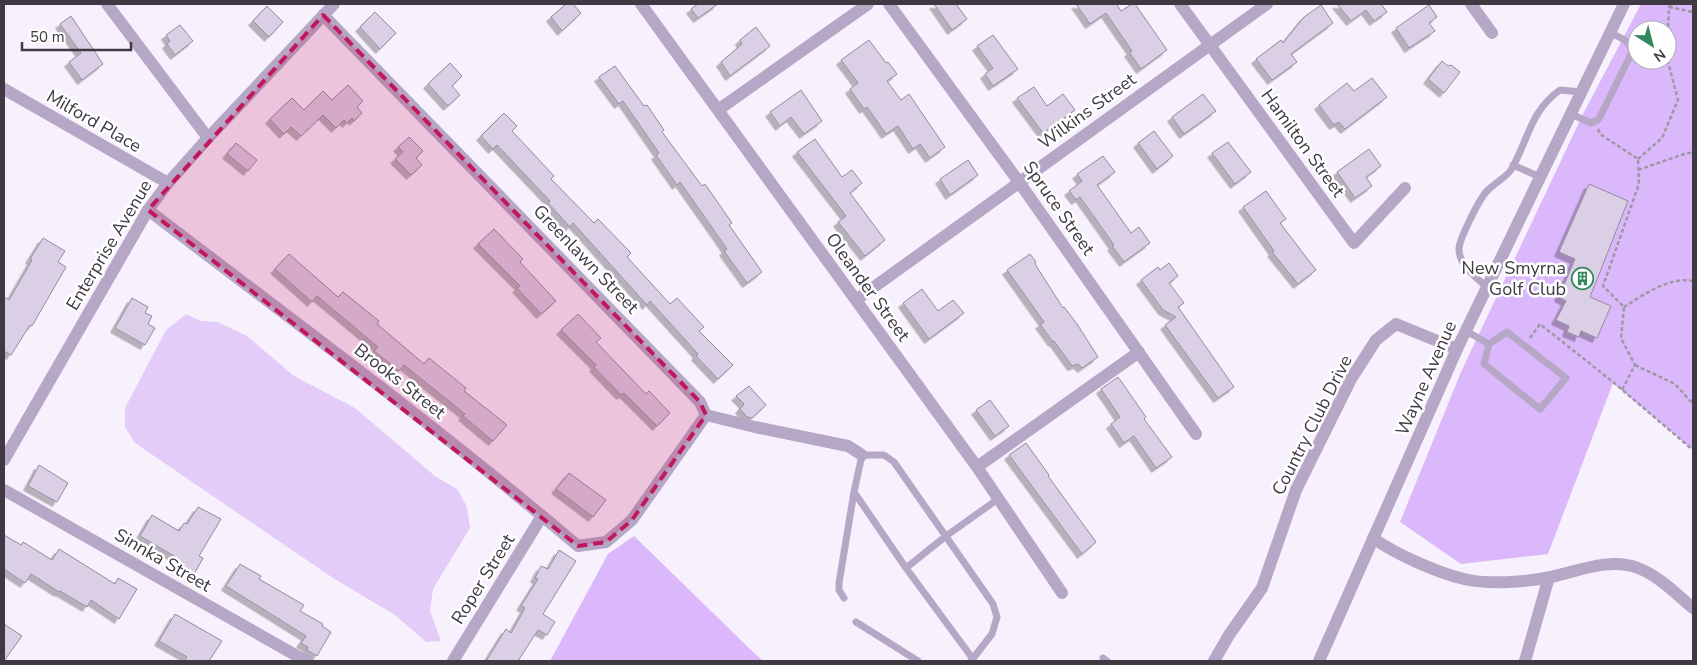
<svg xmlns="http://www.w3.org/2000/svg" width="1697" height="665" viewBox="0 0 1697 665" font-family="'Nunito Sans',sans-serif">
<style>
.green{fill:#dbb8fb;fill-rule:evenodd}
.water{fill:#e3cdf8}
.building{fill:#dacfe4;stroke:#948a9e;filter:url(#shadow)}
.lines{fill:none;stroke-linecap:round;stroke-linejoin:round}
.path{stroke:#9e98a3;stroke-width:2.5;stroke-dasharray:4 2.5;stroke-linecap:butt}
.service{stroke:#b7a7c6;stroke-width:7}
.minor{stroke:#b7a7c6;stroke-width:12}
.tertiary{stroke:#b7a7c6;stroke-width:12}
.marked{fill:#c2185b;fill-opacity:0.2;stroke:#c2185b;stroke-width:4;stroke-dasharray:10 6;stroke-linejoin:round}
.labels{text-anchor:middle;stroke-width:5;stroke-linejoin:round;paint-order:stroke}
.street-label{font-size:18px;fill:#3e3942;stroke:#fff}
.poi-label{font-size:18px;fill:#3e3942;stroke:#fff;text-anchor:end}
</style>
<defs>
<filter id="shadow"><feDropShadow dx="-4.5" dy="4.5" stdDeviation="0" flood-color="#0004"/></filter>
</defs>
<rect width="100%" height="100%" fill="#f7f0fd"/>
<path class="green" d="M1641,4H1693V450L1613,383L1548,554L1461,564L1400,522L1461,372L1583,114ZM1637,30H1667V60H1637Z
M634,536L752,651L763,661H550L608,554Z"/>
<path class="water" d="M186,314L201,321L218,322L247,336L294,376L355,408L435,476L458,490L467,507L470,528L433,589L430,611L441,641L426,642L395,615L333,578L135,443L125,427V408L166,330Z"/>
<path class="building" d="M566,4H573L581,13L562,31L551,17Z
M698,4H718L698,18L691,9Z
M934,4H956L967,19L952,30Z
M1076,4H1120L1117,5L1121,11L1132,4H1135L1167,50L1141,69L1129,52L1132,51L1106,13L1090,24Z
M1337,4H1381L1387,12L1374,21L1366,10L1351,21Z
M1321,5L1333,23L1291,54L1297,62L1272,80L1256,59L1281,40L1283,43L1304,17Z
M1429,5L1437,17L1429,23L1435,31L1409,48L1396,28Z
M267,6L283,22L269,37L253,21Z
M375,12L396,33L380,49L360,27Z
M71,16L103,64L82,80L69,62L81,53L60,24Z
M180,25L193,41L175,55L167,44L170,41L166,35Z
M756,27L770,46L730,76L721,62L742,44L740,40Z
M993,35L1018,69L993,86L985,74L993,68L977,46Z
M869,40L886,63L888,62L897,74L887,81L901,100L909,94L945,147L930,158L920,144L913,149L898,126L886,134L867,107L864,109L850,89L858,83L841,60Z
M1442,61L1448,66L1451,65L1460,72L1444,93L1428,79Z
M450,63L462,76L452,86L460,95L448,106L428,84Z
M615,66L644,106L647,105L664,130L662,132L702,186L705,184L732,223L729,225L762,272L747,283L724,251L727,249L680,182L677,185L656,155L659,153L623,101L619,104L599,77Z
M1372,78L1387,97L1345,129L1339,122L1334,125L1319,105L1347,83L1354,91Z
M348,85L363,101L357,107L362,113L354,121L352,118L347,123L344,120L336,128L323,115L301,136L291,127L284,134L270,119L292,98L304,110L323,91L332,100Z
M1034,87L1047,106L1063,94L1075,110L1043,133L1017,98Z
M801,90L822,121L804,134L791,117L780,126L770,112Z
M1203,94L1216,111L1184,134L1172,117Z
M504,113L517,126L512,131L554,176L551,179L594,223L598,219L631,253L627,257L670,304L677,298L704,327L699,331L733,365L718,379L696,356L698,354L650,301L647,305L573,223L570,227L548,203L550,201L497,145L493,149L481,136Z
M1154,131L1173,156L1157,169L1138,143Z
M409,137L423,151L416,158L422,165L411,175L395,159L403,152L398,147Z
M815,139L842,177L852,170L862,183L850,193L885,240L865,256L838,222L846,216L797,152Z
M1228,142L1251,172L1235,184L1212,153Z
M236,143L257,160L248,171L227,154Z
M1369,149L1381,166L1366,177L1372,186L1355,198L1337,172Z
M1103,156L1115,172L1097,185L1131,233L1139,227L1150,243L1124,262L1112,246L1114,245L1080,197L1076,200L1069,191L1082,181L1077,174Z
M968,160L978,175L950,195L940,179Z
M1589,184L1628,201L1590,297L1611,306L1597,338L1581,331L1579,337L1567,332L1569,326L1556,320L1566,301L1559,297L1575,259L1559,252Z
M1266,191L1286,219L1280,223L1316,270L1298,284L1272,252L1274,251L1243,207Z
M494,229L523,259L520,262L556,301L541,314L517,288L520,286L478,244Z
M43,238L65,251L58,262L66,267L32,326L30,325L11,355L4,351V297L9,300L32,260L30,259Z
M289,254L338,297L343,292L379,321L377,324L424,364L429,358L466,388L464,391L507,425L493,441L463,416L465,414L404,365L399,371L374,351L378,347L317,296L312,302L275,269Z
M1030,254L1036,262L1035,264L1063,308L1064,307L1077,324L1098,357L1082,368L1078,364L1072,366L1054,341L1053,342L1040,324L1044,322L1007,270Z
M1169,263L1178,276L1169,283L1184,303L1178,307L1234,387L1218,398L1165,325L1176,317L1163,310L1141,280L1158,267L1160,270Z
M922,289L938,311L953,300L964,313L929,339L903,303Z
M132,298L148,307L145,313L152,316L148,324L155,328L145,345L115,328Z
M578,314L601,338L596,342L646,394L649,391L670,413L657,426L624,393L621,395L594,367L596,365L561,330Z
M1118,377L1146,417L1144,419L1172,457L1156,468L1134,436L1124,443L1111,424L1120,417L1101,389Z
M749,386L766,405L752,418L747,417L740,409L744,404L736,396Z
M990,400L1009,426L995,436L976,410Z
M1026,443L1049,475L1048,476L1096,542L1082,554L1009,455Z
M39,465L68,483L57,502L28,486Z
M569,473L606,500L593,517L556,489Z
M198,507L221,519L199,556L203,558L193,576L176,565L179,559L140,536L152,515L179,531L184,523L187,524Z
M4,535L21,545L23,542L52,560L59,549L115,584L118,578L137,589L119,619L91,600L87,607L60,591L59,592L31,574L25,583L4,569Z
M559,550L576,561L543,614L555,622L547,635L538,630L518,661H486L506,629L511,633L525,608L521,606L538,579L535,578L541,566L548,569Z
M240,564L261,576L259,579L304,605L300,611L323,624L322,626L331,632L317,656L307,650L308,647L301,643L306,636L226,586Z
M175,614L222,641L209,661H184L187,657L159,641Z
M4,624L22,636L4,661Z"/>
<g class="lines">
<path class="path" d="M1669,7L1693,12
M1667,53L1669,7L1671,4
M1598,129L1600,134L1638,159L1639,184L1603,286L1624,307L1621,338L1635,365L1622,390
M1638,159L1662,138L1678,100L1667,58
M1638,170L1687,153H1693
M1624,307C1643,295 1670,276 1693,281
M1530,338L1540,324L1613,382L1693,450
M1635,365L1675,384L1693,404"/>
<path class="service" d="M1571,114L1591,123L1599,119L1632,52C1630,40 1619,37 1610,33
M1513,165L1540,177
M1487,287C1476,278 1458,264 1459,248C1460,238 1480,197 1488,190C1495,183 1505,178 1511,170C1528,141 1530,111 1560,90L1581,92
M1466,331L1489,344
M1507,332L1566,378L1540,409L1484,364L1489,344Z
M854,492L906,568L973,659
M906,568L946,536L998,499
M844,598L839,590V583L854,492L862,455H884L894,462L993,604L997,617L992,634L971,661
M856,622L918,661
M1103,658L1107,661"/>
<path class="minor" d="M107,4L208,138
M641,4L977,467L1062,593
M889,4L1019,182L1196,434
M1180,4L1354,243L1405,188
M1471,4L1492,33
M323,15L700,402L706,415
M4,89L168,183
M718,110L868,4
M148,210C292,320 439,428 578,546L606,542L632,520L706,415
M856,300L1267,4
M706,415L755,427L848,446L862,455
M977,467L1139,352
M4,490L306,661
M1373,538C1395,554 1438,573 1464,579C1489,585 1526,582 1551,577C1578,571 1611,557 1638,568C1659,576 1676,594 1693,608
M453,661L542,516
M1214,661L1229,635L1262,588L1296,490L1351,379L1376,340L1396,324L1457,349
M1525,661L1549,577"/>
<path class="tertiary" d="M4,460L148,210L168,183L208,138L334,4
M1319,661L1457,349L1624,4"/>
</g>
<path class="marked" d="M323,15L700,402L706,415L632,520L606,542L578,546L148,210Z"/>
<defs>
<symbol id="building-ring" viewBox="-11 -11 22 22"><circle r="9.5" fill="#fff" stroke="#32895d" stroke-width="1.5"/><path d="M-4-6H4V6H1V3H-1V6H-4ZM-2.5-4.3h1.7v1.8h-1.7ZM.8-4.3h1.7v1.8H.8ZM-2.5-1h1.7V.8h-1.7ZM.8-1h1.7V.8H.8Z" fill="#32895d"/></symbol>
</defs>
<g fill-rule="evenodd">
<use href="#building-ring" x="1570" y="266" width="25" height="25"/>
</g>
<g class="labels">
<g class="street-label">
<text transform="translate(1087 111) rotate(-36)" y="6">Wilkins Street</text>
<text transform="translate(94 121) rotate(30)" y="6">Milford Place</text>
<text transform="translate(1303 143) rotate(54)" y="6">Hamilton Street</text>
<text transform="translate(1059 208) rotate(55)" y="6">Spruce Street</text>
<text transform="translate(109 245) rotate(-59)" y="6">Enterprise Avenue</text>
<text transform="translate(586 259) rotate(46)" y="6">Greenlawn Street</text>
<text transform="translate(868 287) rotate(54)" y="6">Oleander Street</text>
<text transform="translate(1426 378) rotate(-66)" y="6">Wayne Avenue</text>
<text transform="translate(400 381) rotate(38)" y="6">Brooks Street</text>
<text transform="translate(1312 425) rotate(-63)" y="6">Country Club Drive</text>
<text transform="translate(163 560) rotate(30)" y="6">Sinnka Street</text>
<text transform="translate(483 579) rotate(-58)" y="6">Roper Street</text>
</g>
<g class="poi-label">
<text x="1566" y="274">New Smyrna<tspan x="1566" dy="21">Golf Club</tspan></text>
</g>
</g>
<rect width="1697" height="665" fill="none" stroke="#3e3942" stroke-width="10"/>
<g transform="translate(1652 45) rotate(144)"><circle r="24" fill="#ffffff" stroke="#b2b0b3"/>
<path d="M0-4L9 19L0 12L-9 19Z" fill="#32895d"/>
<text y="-8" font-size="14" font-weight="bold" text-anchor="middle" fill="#3e3942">N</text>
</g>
<path d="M22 42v8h109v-8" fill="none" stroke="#3e3942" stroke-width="2.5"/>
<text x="30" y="42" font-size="15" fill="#3e3942" stroke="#ffffff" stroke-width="4" paint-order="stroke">50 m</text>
</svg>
